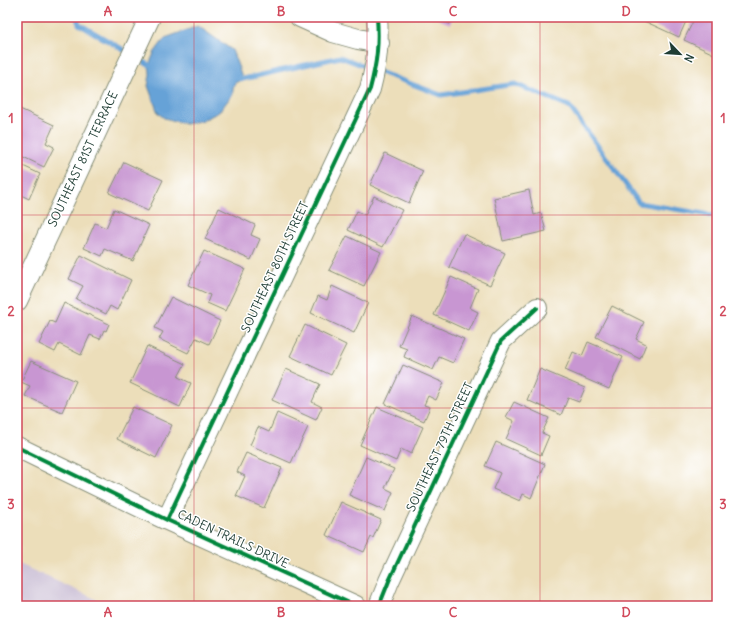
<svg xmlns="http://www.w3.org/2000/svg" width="734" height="623" viewBox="0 0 734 623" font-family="Delius,sans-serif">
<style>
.industrial{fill:#cbbfd5}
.water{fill:#66a2d7;stroke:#427086}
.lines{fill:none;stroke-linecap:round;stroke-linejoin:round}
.stream{stroke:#66a2d7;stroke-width:5}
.building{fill:#c896d2}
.minor-casing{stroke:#868e77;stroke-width:22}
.minor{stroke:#fff;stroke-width:20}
.cycleway-casing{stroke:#fff;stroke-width:6}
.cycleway{stroke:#00873e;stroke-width:4}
.grid{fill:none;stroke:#d1495b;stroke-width:1;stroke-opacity:0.55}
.labels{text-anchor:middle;stroke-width:3;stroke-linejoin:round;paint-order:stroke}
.street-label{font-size:12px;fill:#1f3d34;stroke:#fff}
.neatline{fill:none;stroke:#d1495b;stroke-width:1.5}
.grid-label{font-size:13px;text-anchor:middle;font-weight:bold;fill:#d1495b}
</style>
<rect width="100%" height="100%" fill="#fff"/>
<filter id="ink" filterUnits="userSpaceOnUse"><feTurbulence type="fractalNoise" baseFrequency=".025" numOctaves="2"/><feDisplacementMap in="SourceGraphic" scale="8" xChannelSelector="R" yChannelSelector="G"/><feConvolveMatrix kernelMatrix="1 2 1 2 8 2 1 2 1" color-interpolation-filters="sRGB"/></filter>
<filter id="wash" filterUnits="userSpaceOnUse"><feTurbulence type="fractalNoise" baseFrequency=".012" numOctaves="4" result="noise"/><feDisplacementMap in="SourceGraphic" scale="16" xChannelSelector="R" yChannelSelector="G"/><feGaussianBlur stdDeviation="0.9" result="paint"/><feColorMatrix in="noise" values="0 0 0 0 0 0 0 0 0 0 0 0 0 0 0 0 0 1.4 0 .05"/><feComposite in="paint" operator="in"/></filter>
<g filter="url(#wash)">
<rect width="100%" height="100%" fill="#ecdeba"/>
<path class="industrial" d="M17,563L111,606H17Z"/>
<path class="water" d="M198,26L232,50L243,79L235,83L233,88V94L219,112L203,120L186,124L164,118L158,113L148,86L150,74L149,65L154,53L165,38Z"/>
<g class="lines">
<path class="stream" d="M77,17L79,24L129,53
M136,57L149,65L155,66
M377,71L441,95L515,84L569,106L639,203L717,216
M237,78L243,79L340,57L370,68"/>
</g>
<g id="blocks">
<path class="building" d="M433,17H453L450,24Z
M646,17H688L679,37L644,21Z
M695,17H717V53L716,55L684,40Z
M20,109L54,125L46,143L54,147L44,167L17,154V115Z
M385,153L423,171L409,203L370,185Z
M124,162L163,180L148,211L109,193Z
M23,166L40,174L29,199L17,193V173L19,174Z
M529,190L534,215L541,213L546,231L503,241L494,198Z
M374,196L402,210L383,247L348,230L357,211L365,215Z
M219,208L255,225L251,235L260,239L251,260L205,239Z
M114,209L149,225L133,261L105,249L102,256L84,248L95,223L106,228Z
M464,234L505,253L490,285L449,267Z
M347,236L381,252L364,286L329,270Z
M204,251L245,269L225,311L207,303L210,295L188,285Z
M81,255L131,280L117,310L110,306L106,314L76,299L83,286L69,279Z
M451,277L478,289L470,308L478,312L469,331L434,315Z
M332,286L368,303L354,333L311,313L318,296L327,300Z
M171,297L220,321L209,344L196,338L188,353L159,339L163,332L155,328Z
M64,303L109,324L106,331L104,330L100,339L90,335L81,355L59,344L55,352L39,344L50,321L55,323Z
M612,306L644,322L636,339L646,344L640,359L596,337Z
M412,316L464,339L453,363L439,357L433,370L404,357L407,349L399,346Z
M305,325L346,345L331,375L290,356Z
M588,342L623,357L609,389L565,370L573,352L582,356Z
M147,346L185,364L178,377L191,383L180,407L130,383Z
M31,361L76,381L62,412L25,396L30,386L21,382Z
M403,365L444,383L436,400L428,396L424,405L430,407L424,421L385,404Z
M286,369L320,384L312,402L322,407L316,420L272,400Z
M540,369L585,388L579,402L568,398L561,415L527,400Z
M514,402L549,418L542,433L549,436L541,455L506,439L514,421L506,417Z
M133,407L172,425L156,458L117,439Z
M377,407L423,427L411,454L401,449L396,461L360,445Z
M277,413L308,427L291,463L250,445L258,427L269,432Z
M496,442L545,464L531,498L523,494L520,501L493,489L500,473L485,466Z
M246,453L282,468L264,508L236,496L245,476L237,472Z
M366,457L394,469L385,488L393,492L385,511L349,495Z
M341,502L381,520L373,538L371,537L364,552L326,535Z"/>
</g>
</g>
<g filter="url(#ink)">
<use href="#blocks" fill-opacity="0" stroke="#868e77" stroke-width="1"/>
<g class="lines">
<defs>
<path id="minor" d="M300,17L333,32L358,39L379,43
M17,301L150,17
M17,447L167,520L356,606
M167,520L370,89C377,62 379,44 377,17
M379,606L389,581L501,341L537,308"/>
</defs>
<use href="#minor" class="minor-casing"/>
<use href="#minor" class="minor"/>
<defs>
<path id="cycleway" d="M17,447L167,520L356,606
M167,520L370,89C377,62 379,44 377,17
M379,606L389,581L501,341L537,308"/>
</defs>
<use href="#cycleway" class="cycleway-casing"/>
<use href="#cycleway" class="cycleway"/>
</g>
</g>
<path class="grid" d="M194,17V606M367,17V606M540,17V606M17,215H717M17,408H717"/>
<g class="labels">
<g class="street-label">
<text transform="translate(83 159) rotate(-65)" y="4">SOUTHEAST 81ST TERRACE</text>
<text transform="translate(275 267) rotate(-65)" y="4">SOUTHEAST 80TH STREET</text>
<text transform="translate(440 447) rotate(-65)" y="4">SOUTHEAST 79TH STREET</text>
<text transform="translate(233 539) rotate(25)" y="4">CADEN TRAILS DRIVE</text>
</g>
</g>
<rect width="734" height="623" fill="none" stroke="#fff" stroke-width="44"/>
<g transform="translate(680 54) rotate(115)" stroke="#ffffff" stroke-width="3" paint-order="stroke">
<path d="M0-3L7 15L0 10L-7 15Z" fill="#1f3d34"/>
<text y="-6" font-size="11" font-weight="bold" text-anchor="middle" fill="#1f3d34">N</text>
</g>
<rect x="22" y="22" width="690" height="579" class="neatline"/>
<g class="grid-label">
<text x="108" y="16">A</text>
<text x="281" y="16">B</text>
<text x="453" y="16">C</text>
<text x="626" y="16">D</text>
<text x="11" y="123">1</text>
<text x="723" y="123">1</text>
<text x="11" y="316">2</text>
<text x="723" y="316">2</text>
<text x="11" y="509">3</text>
<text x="723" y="509">3</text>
<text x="108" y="617">A</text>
<text x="281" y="617">B</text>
<text x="453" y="617">C</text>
<text x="626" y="617">D</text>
</g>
</svg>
